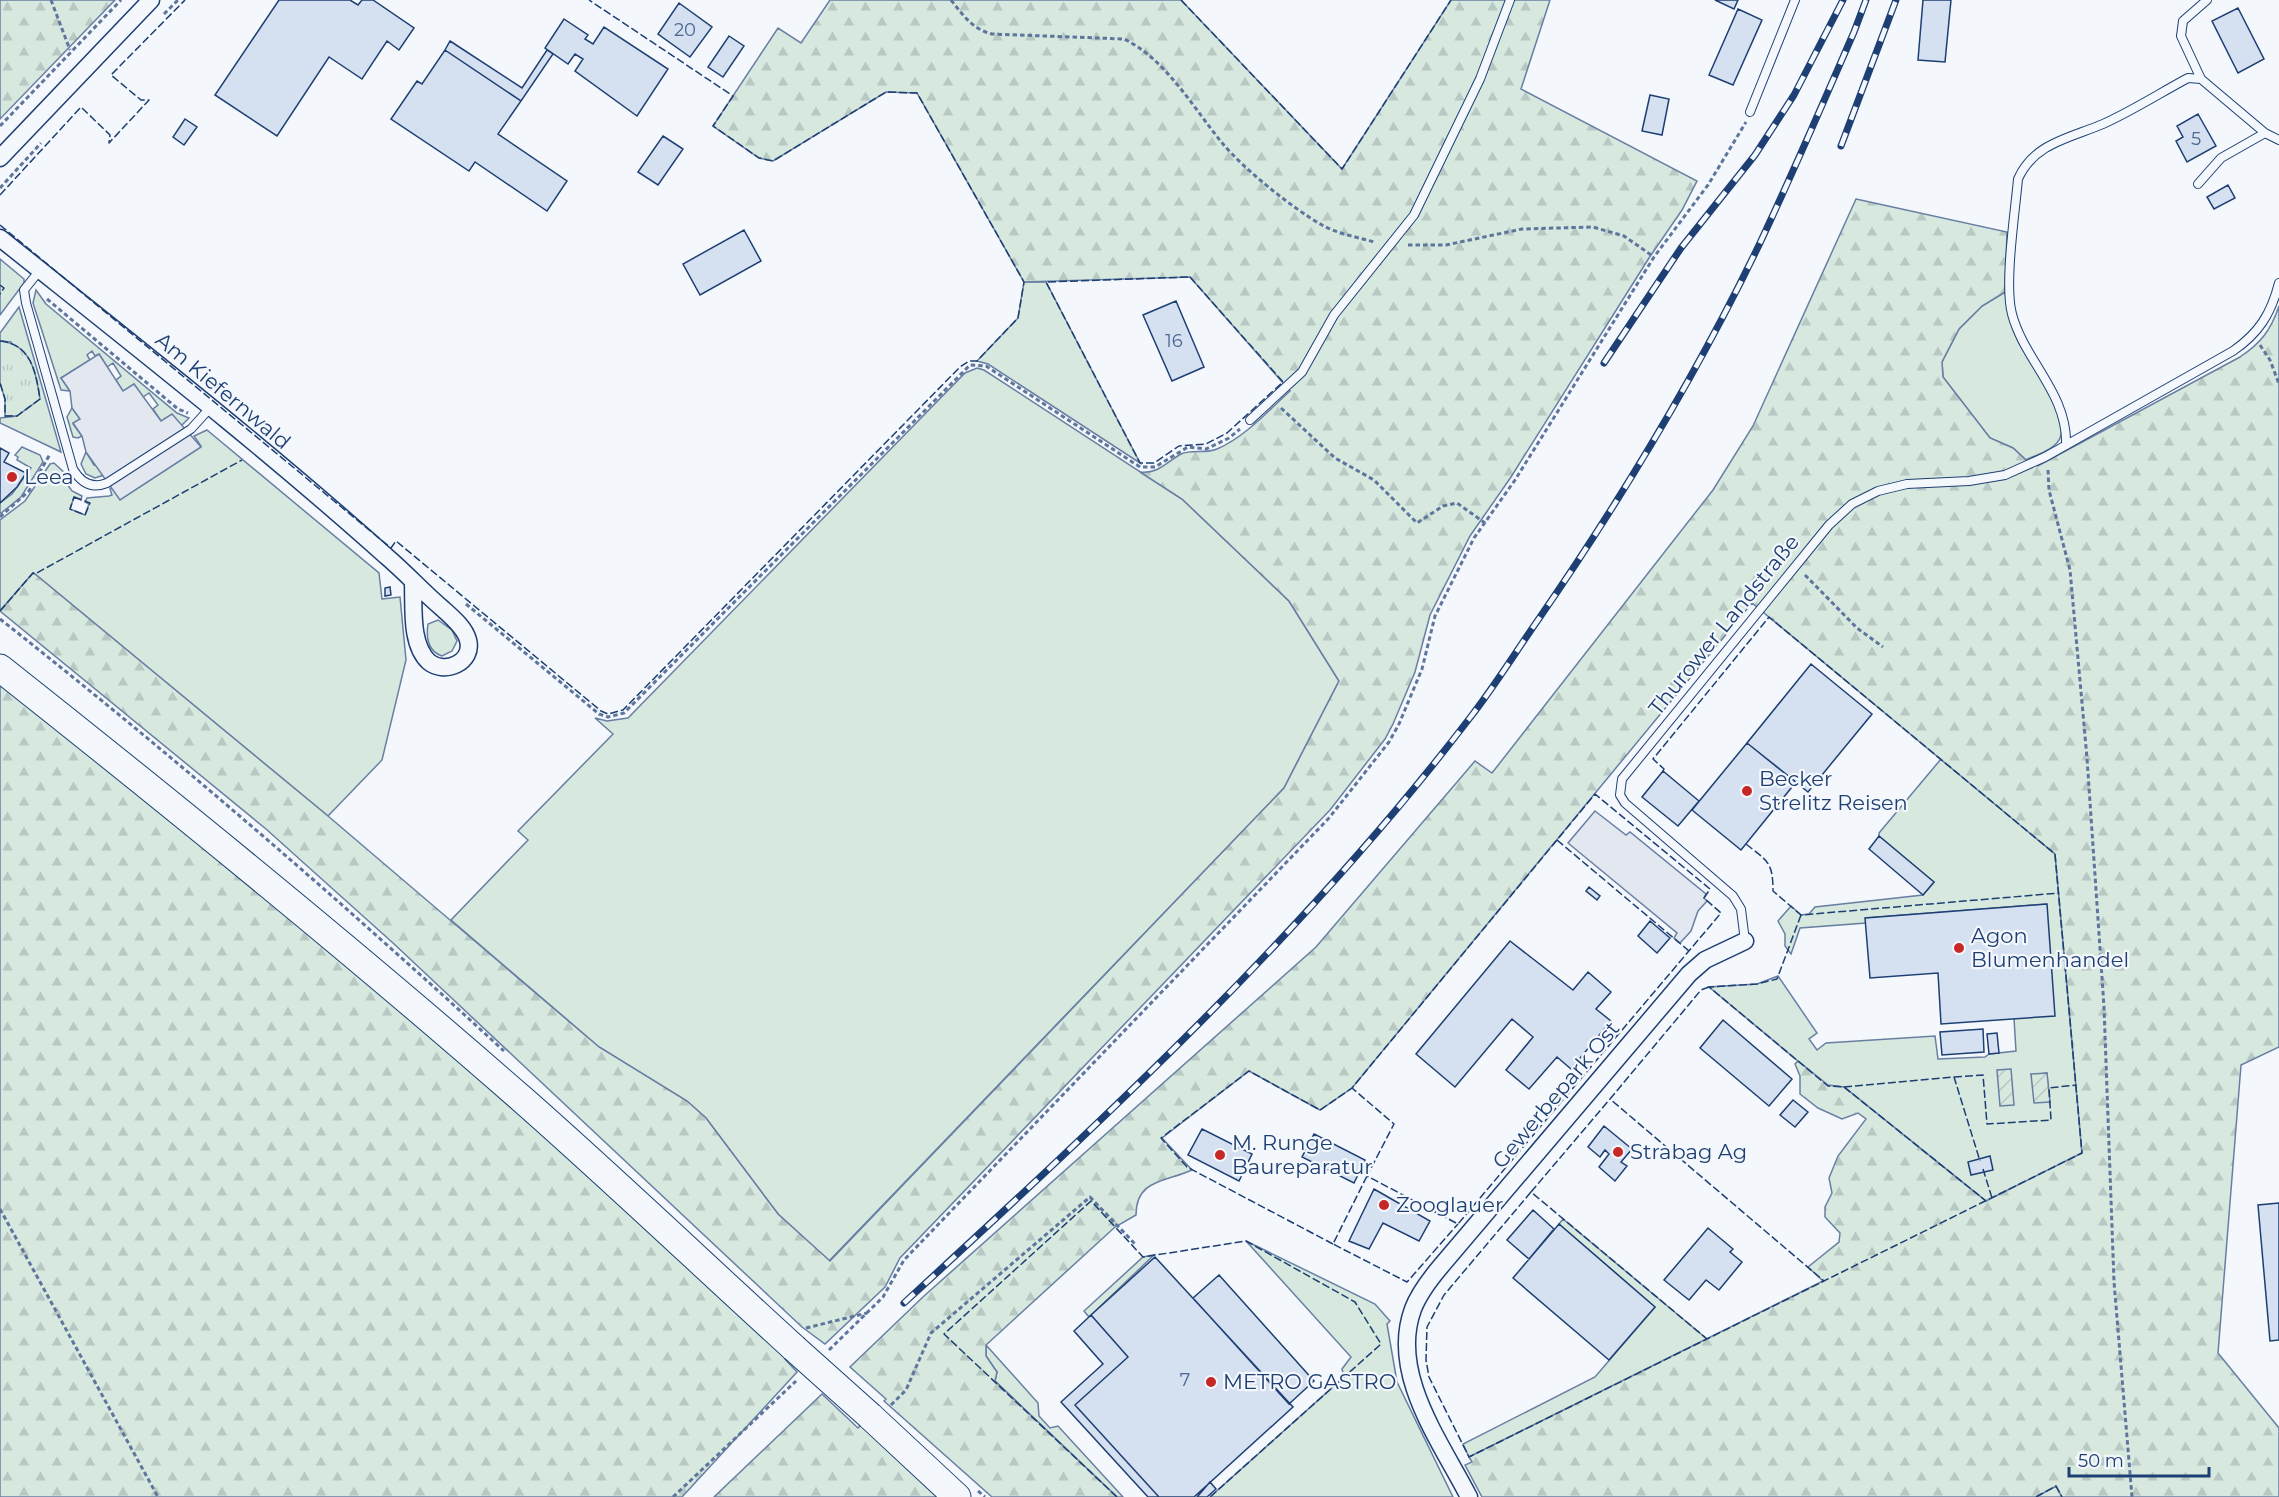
<svg xmlns="http://www.w3.org/2000/svg" width="2279" height="1497" viewBox="0 0 2279 1497" font-family="Montserrat,sans-serif">
<style>
.grass{fill:#d7e8df;stroke:#687fa3;stroke-width:1.5;fill-rule:evenodd}
.forest{fill:url(#forest-firs);stroke:#687fa3;stroke-width:1.5}
.park{fill:url(#park-tufts);stroke:#687fa3;stroke-width:1.5}
.garden{fill:url(#garden-furrows);stroke:#687fa3;stroke-width:1.5}
.parking{fill:#e3e8f0;stroke:#687fa3;stroke-width:1.5}
.building{fill:#d5e0f0;stroke:#1d3f73;stroke-width:1.5}
.lines{fill:none;stroke-linecap:round;stroke-linejoin:round}
.service-casing{stroke:#1d3f73;stroke-width:10}
.minor-casing{stroke:#1d3f73;stroke-width:19}
.primary-casing{stroke:#1d3f73;stroke-width:29}
.path{stroke:#5e769c;stroke-width:3;stroke-dasharray:4.5 3;stroke-linecap:butt}
.service{stroke:#f4f7fb;stroke-width:8}
.minor{stroke:#f4f7fb;stroke-width:16}
.primary{stroke:#f4f7fb;stroke-width:27}
.rail-casing{stroke:#1d3f73;stroke-width:7}
.rail{stroke:#f4f7fb;stroke-width:4.5;stroke-dasharray:14;stroke-linecap:butt}
.primary-bridge-casing{stroke:#1d3f73;stroke-width:29;stroke-linecap:butt}
.primary-bridge{stroke:#f4f7fb;stroke-width:27}
.fence{stroke:#1d3f73;stroke-width:1.5;stroke-dasharray:8 3;stroke-linecap:butt}
.poi-dot{fill:#c62828;stroke:#f4f7fb;stroke-width:2}
.labels{text-anchor:middle;stroke-width:4.5;stroke-linejoin:round;paint-order:stroke}
.number-label{font-size:18px;fill:#4b6792}
.street-label{font-size:21px;fill:#1d3f73;stroke:#f4f7fb}
.poi-label{font-size:21px;fill:#1d3f73;stroke:#f4f7fb;text-anchor:start}
</style>
<defs>
<pattern id="forest-firs" width="22" height="20" patternUnits="userSpaceOnUse" patternTransform="scale(1.5)"><rect width="22" height="20" fill="#d7e8df"/><path d="M5 1l3.5 6h-7zM16 11l3.5 6h-7z" fill="#b8c8c3"/></pattern>
<pattern id="park-tufts" width="24" height="20" patternUnits="userSpaceOnUse" patternTransform="scale(1.5)"><rect width="24" height="20" fill="#d7e8df"/><path d="M3 7l-1-3M5 7V3M7 7l1-3M15 17l-1-3M17 17v-4M19 17l1-3" fill="none" stroke="#b8c8c3"/></pattern>
<pattern id="garden-furrows" width="10" height="10" patternUnits="userSpaceOnUse" patternTransform="scale(1.5)"><rect width="10" height="10" fill="#d7e8df"/><path d="M-1 1l2-2M0 10L10 0M9 11l2-2" fill="none" stroke="#b8c8c3"/></pattern>
</defs>
<rect width="100%" height="100%" fill="#f4f7fb"/>
<path class="grass" d="M0,259L24,279V283L0,315Z
M1024,282H1046L1140,463L988,364L977,361L1018,318Z
M36,290L46,304L177,413L189,418L181,426L161,421L153,409L158,405L149,393L143,397L134,384L123,392L116,380L121,376L113,363L107,367L99,354L95,356L92,351L87,355L90,360L61,378L70,391L61,390L33,303Z
M2005,292C2007,309 2010,325 2018,341C2029,363 2070,413 2060,438C2056,449 2036,455 2026,460L2013,448L1990,438L1943,377L1942,362L1959,329L1982,306Z
M19,307L61,452L0,423V418L17,416L11,342L0,341V333Z
M977,368L984,370L1182,499L1289,601L1339,681L1284,788L829,1261L778,1214L706,1118L687,1101L599,1047L451,920L528,840L518,831L613,734L595,718L607,721L628,718L965,373Z
M72,408L80,419L73,424L82,436L78,438L73,437L67,417Z
M207,430L379,573L382,599L400,597L406,660L382,760L328,816L33,573L0,611V520L25,501L50,464L54,463L68,476L63,478L72,491L82,496L81,500L74,497L70,509L85,515L89,504L85,502L87,498L109,496L112,495L110,489L112,488L120,499L201,446L194,436Z
M22,447L40,455L43,462L21,497L0,514V503L12,494L31,468L17,460L18,457L15,455Z
M86,452L94,465L96,464L104,475L95,478L86,474L81,464Z
M438,620L452,630L457,641L452,651L442,656C428,651 426,637 428,624Z
M1941,759L2055,854L2082,1153L1986,1201L1844,1087L1828,1086L1709,987L1757,984L1778,976L1817,1033L1809,1039L1817,1050L1826,1043L1935,1036L1938,1059L1985,1057L1989,1054L2016,1051L2014,1018L2046,904L1866,918V923L1800,928L1791,954L1785,946V934L1778,921L1791,906L1801,915L1809,914L1815,907L1923,895L1934,882L1879,836V833ZM2047,1073L2049,1102L2031,1075Z
M1563,1219L1707,1339L1469,1457L1463,1444L1595,1377L1655,1307L1559,1224Z
M1246,1241L1375,1304L1390,1321L1387,1324L1397,1382L1453,1497H1210L1344,1377L1342,1369L1351,1357Z
M1154,1255L1089,1317L1084,1311L1143,1257Z
M986,1345L1038,1403L1039,1416L1050,1428L1058,1426L1123,1497H1117L995,1381L997,1372L986,1356Z
M2056,1486L2062,1497H2036Z"/>
<path class="forest" d="M0,0H115L0,119Z
M830,0H1181L1342,169L1451,0H1550L1521,89L1697,181L1682,210L1649,258L1511,477L1470,536L1430,615L1415,672L1393,724L1385,739L1330,810L900,1258L885,1287L825,1344L802,1327L393,943L266,829L0,611L33,573L35,574L328,816L599,1047L687,1101L706,1118L778,1214L830,1261L1284,788L1339,681L1289,601L1182,499L1140,472C1159,474 1166,462 1181,454C1192,449 1206,454 1217,449C1245,437 1268,411 1290,391L1190,277L1024,282L917,93L886,92L773,161L759,158L713,126L778,28L801,43Z
M1856,199L2007,232L2005,292L1982,306L1959,329L1942,362L1943,377L1990,438L2013,448L2026,460L2038,466L2240,357C2261,343 2271,330 2279,306V1047L2241,1065L2218,1353L2279,1428V1497H2062L2056,1486L2036,1497H1482L1465,1465L1472,1462L1469,1457L1823,1281L1808,1267L1839,1242L1840,1233L1825,1217V1207L1832,1193L1829,1178L1838,1156L1866,1119L1858,1113L1842,1119L1818,1108L1800,1094V1076L1795,1064L1798,1061L1828,1085L1844,1087L1986,1201L2082,1153L2055,854L1752,603L1352,1088L1320,1110L1249,1071L1162,1138L1192,1170C1166,1182 1136,1179 1136,1215L1115,1227L986,1345V1356L997,1372L995,1381L1117,1497H992L884,1401L886,1399L850,1367L924,1296L1316,947L1475,761L1492,773L1713,490L1753,426Z
M0,684L170,817L486,1082L787,1355L785,1359L797,1372L682,1497H0Z
M822,1394L858,1428L862,1424L941,1497H714Z"/>
<path class="park" d="M0,341C31,344 36,372 40,399L17,416H5V399L0,383Z"/>
<path class="garden" d="M2011,1069L2014,1105L2000,1106L1997,1070Z
M2047,1073L2050,1102L2034,1103L2031,1074Z"/>
<path class="parking" d="M99,354L123,391L134,384L161,421L172,414L201,447L120,500L86,452L82,436L73,423L80,419L72,408L70,391L61,378Z
M1595,811L1626,835L1630,832L1706,894L1704,898L1707,901L1698,911L1691,931L1680,943L1674,938L1677,933L1568,843Z"/>
<path class="building" d="M279,0H350L358,5L362,0H373L414,28L399,50L387,41L362,79L329,57L277,136L215,95Z
M1715,0H1738L1734,9Z
M1923,0H1951L1945,62L1918,60Z
M679,3L712,27L690,57L658,34Z
M2238,8L2264,59L2238,73L2212,21Z
M1738,9L1762,20L1733,85L1709,75Z
M564,19L588,35L585,39L593,44L604,27L668,69L637,116L575,71L583,59L575,54L568,64L545,48Z
M729,36L744,46L723,77L708,67Z
M450,41L522,88L547,50L553,54L521,101L445,50Z
M445,50L521,101L498,134L567,181L547,211L475,162L469,171L391,119L417,81L422,84Z
M1650,95L1669,99L1662,135L1642,131Z
M2198,114L2216,146L2187,162L2176,141L2183,137L2177,126Z
M185,119L197,127L184,145L173,137Z
M663,136L683,149L658,185L638,172Z
M2228,185L2235,198L2214,209L2207,197Z
M744,230L761,261L700,295L683,264Z
M1176,301L1204,367L1172,381L1143,315Z
M0,448L9,453L4,462L26,473L17,487L0,503Z
M390,587L391,595L385,596V588Z
M1811,664L1872,714L1808,792L1747,743Z
M1747,743L1796,782L1741,850L1692,810Z
M1663,771L1699,801L1678,826L1642,797Z
M1879,836L1934,882L1923,895L1869,849Z
M1589,887L1600,896L1597,900L1586,891Z
M2047,904L2055,1016L1941,1024L1938,973L1870,978L1865,918Z
M1650,921L1670,938L1657,953L1638,936Z
M1510,941L1573,990L1588,972L1611,992L1596,1009L1611,1021L1571,1069L1557,1057L1529,1089L1506,1070L1533,1037L1512,1019L1455,1087L1416,1054Z
M1723,1020L1792,1079L1769,1106L1700,1048Z
M1983,1029L1984,1052L1942,1055L1940,1032Z
M1997,1033L1999,1053L1989,1054L1987,1034Z
M1793,1100L1808,1112L1795,1127L1780,1115Z
M1604,1126L1632,1149L1621,1162L1627,1166L1615,1181L1599,1167L1609,1154L1605,1150L1600,1157L1588,1147Z
M1202,1129L1252,1154L1239,1181L1188,1155Z
M1314,1134L1365,1160L1354,1183L1302,1157Z
M1990,1156L1993,1170L1971,1175L1968,1162Z
M1374,1189L1430,1221L1419,1241L1383,1223L1369,1249L1349,1241Z
M2279,1203V1340L2270,1341L2258,1205Z
M1533,1210L1554,1229L1529,1259L1507,1240Z
M1559,1224L1655,1307L1609,1360L1513,1278Z
M1708,1228L1733,1249L1730,1252L1742,1262L1719,1290L1706,1280L1689,1300L1664,1280Z
M1155,1257L1293,1407L1194,1497H1159L1075,1405L1128,1357L1091,1315Z
M1219,1275L1314,1381L1289,1404L1193,1298Z
M1091,1315L1128,1357L1075,1405L1159,1497H1148L1061,1402L1103,1364L1074,1331Z
M1210,1482L1216,1489L1207,1497H1197Z"/>
<g class="lines">
<defs>
<path id="service" d="M2201,79L2181,36L2183,21L2207,0
M1750,112L1795,0
M2198,184L2221,158L2265,133
M40,270L24,290L26,303L73,469C81,483 92,489 107,483L191,429L210,408
M1250,420L1302,372L1334,315L1414,215L1480,79L1510,0
M2066,445C2068,394 2024,360 2012,314C2004,284 2015,213 2018,179C2034,143 2070,138 2103,124C2132,111 2160,93 2188,78L2201,79L2265,133L2279,140
M1745,941L1741,909L1733,896L1625,803L1620,795L1622,779L1829,525L1852,504L1878,491L1907,484L1969,481L2005,475L2045,457L2233,351C2259,333 2271,314 2279,283"/>
<path id="minor" d="M0,158L151,0
M0,238C130,342 262,445 386,556C406,573 423,592 443,609C452,617 465,628 468,640C474,662 445,675 429,662C410,645 414,607 413,584
M1469,1497C1441,1442 1389,1374 1413,1309C1419,1293 1430,1279 1441,1266L1689,974L1705,960L1745,941"/>
<path id="primary" d="M0,668C177,808 353,951 523,1100C615,1181 704,1266 794,1348
M870,1416L957,1497"/>
</defs>
<use href="#service" class="service-casing"/>
<use href="#minor" class="minor-casing"/>
<use href="#primary" class="primary-casing"/>
<path class="path" d="M51,0L70,50
M951,0C963,15 972,29 992,34L1124,39C1166,59 1194,109 1223,144C1245,170 1292,208 1322,225C1338,234 1357,237 1374,242
M164,14L178,0
M0,126L121,0
M0,188L41,143
M1408,245H1446L1522,229L1593,227L1624,236L1654,257
M47,299L178,409L188,413
M2260,345L2270,360L2279,384
M1281,408L1335,458L1374,480L1417,523L1443,506L1457,503L1485,523
M2048,470L2049,490L2070,570L2087,758L2104,1007L2114,1282L2132,1497
M0,517L29,491L50,454
M1805,575L1857,628L1883,647
M466,604L599,714L608,717L624,713L970,365L986,366L1140,467H1155L1188,447L1206,449L1229,438L1240,429
M0,619C174,756 341,901 504,1051
M0,1209L158,1497
M806,1328L867,1313
M829,1350L883,1297L904,1260L1329,818L1389,742L1399,724L1422,669L1435,616L1474,538L1515,480L1654,257L1708,185L1746,122
M891,1405L906,1390L931,1333L1090,1197L1136,1245
M978,1491L985,1497
M673,1497L796,1381"/>
<use href="#service" class="service"/>
<use href="#minor" class="minor"/>
<use href="#primary" class="primary"/>
<defs>
<path id="rail" d="M1841,146L1896,0
M1604,363L1681,248L1755,155L1794,95L1843,0
M904,1303C1104,1119 1304,935 1469,719C1494,687 1515,653 1538,620C1620,501 1696,376 1759,245C1792,175 1823,103 1854,32L1866,0"/>
</defs>
<use href="#rail" class="rail-casing"/>
<use href="#rail" class="rail"/>
<defs>
<path id="primary-bridge" d="M794,1348L870,1416"/>
</defs>
<use href="#primary-bridge" class="primary-bridge-casing"/>
<use href="#primary-bridge" class="primary-bridge"/>
<path class="fence" d="M1181,0L1342,169L1451,0
M0,195L81,107L110,135L109,143L149,100H141L111,75L185,0
M0,225L391,548L396,541L601,711L608,714L623,710L960,367L969,361H977L1018,318L1024,282L917,93L886,92L773,161L759,158L713,126L733,96L589,0
M1190,277L1283,382L1227,433L1206,444L1179,446L1154,463H1140L1046,282Z
M0,285L4,288L0,294
M0,341C31,344 36,372 40,399L17,416H5V399L0,383
M74,497L90,503L85,515L70,509Z
M0,611L33,573L35,574L242,460
M1663,771L1664,769L1653,759L1769,617L2055,854L2082,1153L1469,1457L1429,1377L1426,1360L1427,1327L1444,1295L1531,1192L1707,1339
M1557,840L1689,951
M1746,844C1767,861 1773,861 1773,891L1801,915L2059,893
M1801,915L1777,979L1757,984L1709,987L1828,1086L1844,1087L1986,1201
M1709,987L1701,990L1610,1099L1824,1281
M1954,1077L1983,1075L1987,1124L2051,1120L2049,1088L2076,1085
M1844,1087L1954,1077L1980,1161
M1983,1169L1992,1198
M1367,1176L1333,1244L1407,1282L1458,1224
M1531,1192L1610,1099
M1333,1244L1187,1167L1161,1138L1249,1071L1320,1110L1352,1088L1595,794L1710,889L1704,898L1721,913L1458,1224L1367,1176L1394,1124L1352,1088
M1117,1497L944,1334L1091,1201L1143,1257L1246,1241L1355,1302L1381,1344L1210,1497
M2036,1497L2056,1486L2062,1497"/>
</g>
<g class="poi-dot">
<circle cx="12" cy="477" r="6"/>
<circle cx="1747" cy="791" r="6"/>
<circle cx="1959" cy="948" r="6"/>
<circle cx="1618" cy="1152" r="6"/>
<circle cx="1220" cy="1155" r="6"/>
<circle cx="1384" cy="1205" r="6"/>
<circle cx="1211" cy="1382" r="6"/>
</g>
<g class="labels">
<g class="number-label">
<text x="685" y="36">20</text>
<text x="2196" y="145">5</text>
<text x="1174" y="347">16</text>
<text x="1185" y="1386">7</text>
</g>
<g class="street-label">
<text transform="translate(223 391) rotate(40)" y="7">Am Kiefernwald</text>
<text transform="translate(1724 625) rotate(-51)" y="7">Thurower Landstraße</text>
<text transform="translate(1556 1095) rotate(-50)" y="7">Gewerbepark Ost</text>
</g>
<g class="poi-label">
<text x="24" y="484">Leea</text>
<text x="1759" y="786">Becker<tspan x="1759" dy="24">Strelitz Reisen</tspan></text>
<text x="1971" y="943">Agon<tspan x="1971" dy="24">Blumenhandel</tspan></text>
<text x="1232" y="1150">M. Runge<tspan x="1232" dy="24">Baureparatur</tspan></text>
<text x="1630" y="1159">Strabag Ag</text>
<text x="1396" y="1212">Zooglauer</text>
<text x="1223" y="1389">METRO GASTRO</text>
</g>
</g>
<path d="M2069 1467v9h140v-9" fill="none" stroke="#1d3f73" stroke-width="3"/>
<text x="2078" y="1467" font-size="18" fill="#1d3f73" stroke="#f4f7fb" stroke-width="4.5" paint-order="stroke">50 m</text>
</svg>
